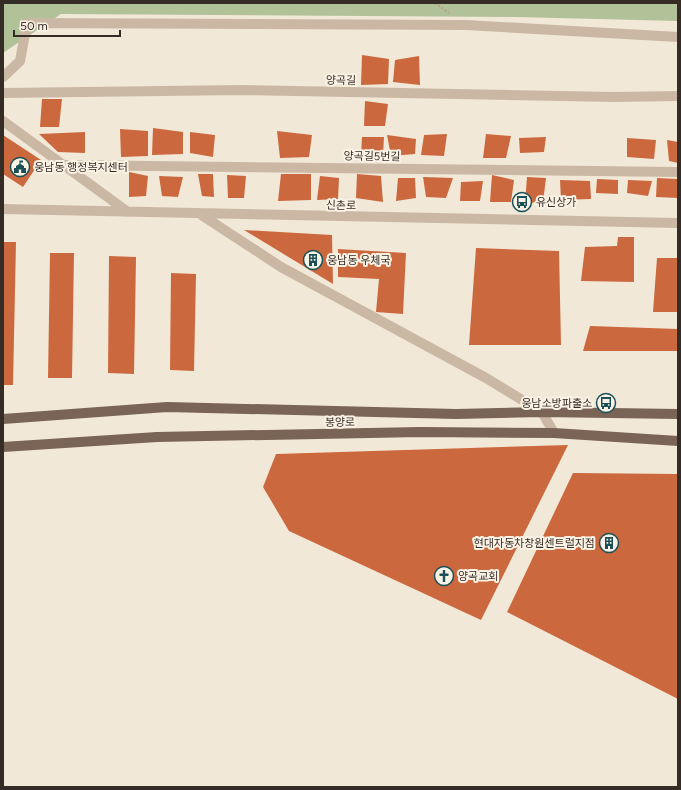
<svg xmlns="http://www.w3.org/2000/svg" width="681" height="790" viewBox="0 0 681 790" font-family="Figtree,'Noto Sans KR',sans-serif">
<style>
.green{fill:#b1c298}
.building{fill:#cc683d}
.lines{fill:none;stroke-linecap:round;stroke-linejoin:round}
.path{stroke:#b7a28e;stroke-width:2.5;stroke-dasharray:2 2;stroke-linecap:butt}
.minor{stroke:#cbb8a4;stroke-width:10}
.primary{stroke:#796456;stroke-width:10}
.labels{text-anchor:middle;stroke-width:4;stroke-linejoin:round;paint-order:stroke}
.street-label{font-size:11px;fill:#362c26;stroke:#faf2e5}
.poi-label{font-size:11px;fill:#362c26;stroke:#faf2e5;text-anchor:start}
</style>
<rect width="100%" height="100%" fill="#f2e8d8"/>
<path class="green" d="M3,3H678V21L516,17L61,14L3,53Z"/>
<path class="building" d="M362,55L389,59L388,84L361,85Z
M419,56L420,85L393,82L395,60Z
M42,99H62L59,127H40Z
M365,101L388,104L385,126H364Z
M153,128L183,132V154L152,155Z
M120,129L148,131V156L121,157Z
M277,131L312,135L309,157L280,158Z
M85,132V153L58,152L39,134Z
M190,132L215,135L213,157L190,153Z
M447,134L444,156L421,155L424,135Z
M486,134L511,136L506,158H483Z
M3,135L41,160L23,187L3,174Z
M387,135L416,139L415,154L391,156Z
M362,137H384L383,155H361Z
M546,137L544,152L520,153L519,138Z
M627,138L656,140L654,159L627,157Z
M667,140L678,142V163L669,161Z
M129,172L148,176L146,196L129,197Z
M198,174H213L214,197L202,196Z
M281,174H311V200L278,201Z
M357,174L381,176L383,202L356,198Z
M227,175L246,176L244,198H228Z
M492,175L514,180L511,202H490Z
M159,176L183,177L178,197L162,196Z
M320,176L339,178L338,199L317,200Z
M423,177L453,178L446,198L426,197Z
M527,177L546,178L543,202L525,203Z
M398,178H415L416,198L396,201Z
M657,178L678,179V198L656,197Z
M597,179L618,180V194L596,193Z
M560,180L590,181L591,199L561,200Z
M628,180L652,181L648,196L627,193Z
M483,181L480,201H460L461,182Z
M244,230L332,235L333,284Z
M618,237H634V282L581,281L585,247L617,246Z
M3,242H16L13,385H3Z
M476,248L559,251L561,345H469Z
M338,249L406,253L403,314L376,312L379,279L338,277Z
M50,253H74L72,378H48Z
M109,256L136,257L134,374L108,373Z
M657,258H678V312H653Z
M171,273L196,274L194,371L170,370Z
M590,326L678,329V351H583Z
M568,445L481,620L289,531L263,487L276,454Z
M573,473L678,474V699L507,612Z"/>
<g class="lines">
<path class="path" d="M435,3L449,13"/>
<path class="minor" d="M3,77L20,61L27,23L466,25L678,37
M3,93L242,90L614,97L678,96
M3,121L128,212
M65,165L678,172
M3,209L678,223
M200,214L281,267L486,378L542,412L554,433"/>
<path class="primary" d="M3,419L167,407L456,414L542,412L678,414
M3,447L157,437L420,432L554,433L678,441"/>
</g>
<defs>
<symbol id="civic-ring" viewBox="-11 -11 22 22"><circle r="9.5" fill="#faf2e5" stroke="#1a5159" stroke-width="1.5"/><path d="M-.6-6.5H3V-4.5H.6V-3L4-1V1h2V6H-6V1h2V-1L-.6-3ZM-1.2 2.5V6h2.4V2.5Z" fill="#1a5159"/></symbol>
<symbol id="bus-ring" viewBox="-11 -11 22 22"><circle r="9.5" fill="#faf2e5" stroke="#1a5159" stroke-width="1.5"/><path d="M-5-6H5V4H4V6H2V4H-2V6H-4V4H-5ZM-3.5-4V0h7V-4ZM-3.5 1.2v1.5H-2V1.2ZM2 1.2v1.5H3.5V1.2Z" fill="#1a5159"/></symbol>
<symbol id="building-ring" viewBox="-11 -11 22 22"><circle r="9.5" fill="#faf2e5" stroke="#1a5159" stroke-width="1.5"/><path d="M-4-6H4V6H1V3H-1V6H-4ZM-2.5-4.3h1.7v1.8h-1.7ZM.8-4.3h1.7v1.8H.8ZM-2.5-1h1.7V.8h-1.7ZM.8-1h1.7V.8H.8Z" fill="#1a5159"/></symbol>
<symbol id="church-ring" viewBox="-11 -11 22 22"><circle r="9.5" fill="#faf2e5" stroke="#1a5159" stroke-width="1.5"/><path d="M-1.2-6h2.4v3.5h3.3v2.4h-3.3V6h-2.4V-.1h-3.3v-2.4h3.3Z" fill="#1a5159"/></symbol>
</defs>
<g fill-rule="evenodd">
<use href="#civic-ring" x="9" y="156" width="22" height="22"/>
<use href="#bus-ring" x="511" y="191" width="22" height="22"/>
<use href="#building-ring" x="302" y="249" width="22" height="22"/>
<use href="#bus-ring" x="595" y="392" width="22" height="22"/>
<use href="#building-ring" x="598" y="532" width="22" height="22"/>
<use href="#church-ring" x="433" y="565" width="22" height="22"/>
</g>
<g class="labels">
<g class="street-label">
<text transform="translate(341 80) rotate(1)" y="4">양곡길</text>
<text transform="translate(372 156) rotate(1)" y="4">양곡길5번길</text>
<text transform="translate(341 205) rotate(1)" y="4">신촌로</text>
<text transform="translate(340 422) rotate(-1)" y="4">봉양로</text>
</g>
<g class="poi-label">
<text x="34" y="171">웅남동 행정복지센터</text>
<text x="536" y="206">유신상가</text>
<text x="327" y="264">웅남동 우체국</text>
<text x="592" y="407" text-anchor="end">웅남소방파출소</text>
<text x="595" y="547" text-anchor="end">현대자동차창원센트럴지점</text>
<text x="458" y="580">양곡교회</text>
</g>
</g>
<rect width="681" height="790" fill="none" stroke="#362c26" stroke-width="8"/>
<path d="M14 30v6h106v-6" fill="none" stroke="#362c26" stroke-width="2"/>
<text x="20" y="30" font-size="12" fill="#362c26" stroke="#faf2e5" stroke-width="3" paint-order="stroke">50 m</text>
</svg>
